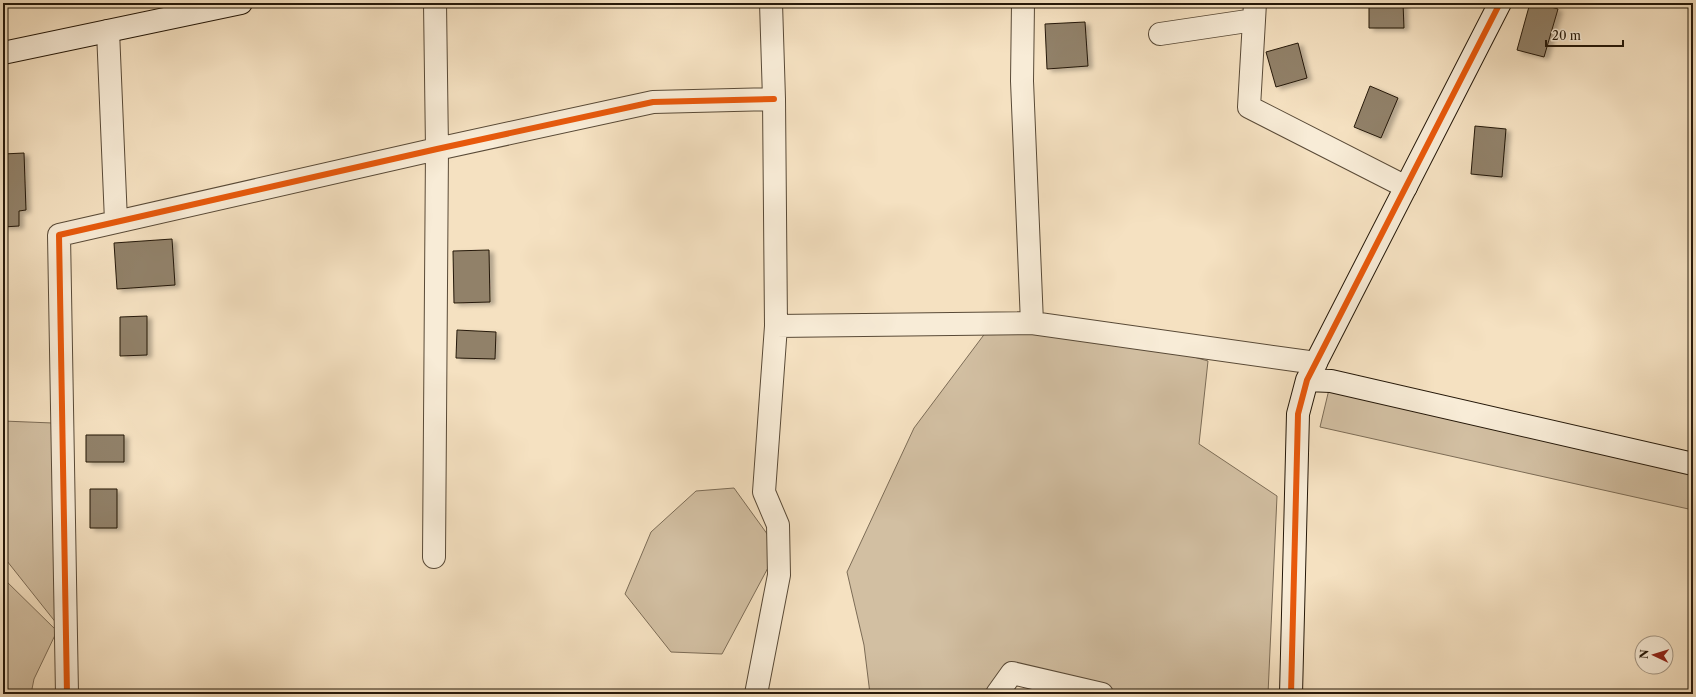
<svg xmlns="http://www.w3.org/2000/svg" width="1696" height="697" viewBox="0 0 1696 697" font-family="'Libre Caslon Text',serif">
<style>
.green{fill:#d2bfa2;stroke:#7c6c56}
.building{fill:#918169;stroke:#251809;filter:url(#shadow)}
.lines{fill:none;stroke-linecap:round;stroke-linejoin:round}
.street-casing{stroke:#594a37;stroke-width:24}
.secondary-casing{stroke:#251809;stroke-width:24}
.street{stroke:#f8ecd7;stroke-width:22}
.secondary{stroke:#f8ecd7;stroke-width:22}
.cycleway-casing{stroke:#f8ecd7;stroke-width:8}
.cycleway{stroke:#e8590c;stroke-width:6}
</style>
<defs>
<filter id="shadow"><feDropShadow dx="4.5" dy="2.5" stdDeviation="2" flood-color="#0004"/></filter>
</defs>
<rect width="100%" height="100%" fill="#f5e1c1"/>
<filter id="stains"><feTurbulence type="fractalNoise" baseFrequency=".005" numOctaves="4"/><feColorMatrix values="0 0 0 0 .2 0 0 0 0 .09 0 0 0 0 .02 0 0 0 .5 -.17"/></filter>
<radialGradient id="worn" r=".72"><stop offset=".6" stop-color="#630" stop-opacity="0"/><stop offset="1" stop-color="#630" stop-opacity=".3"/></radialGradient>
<path class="green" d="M992,324L1117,335L1208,361L1199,444L1277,496L1268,694H1114L1092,692L1012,673L997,694H870L864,645L847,572L914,428Z
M1331,381L1693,472V510L1320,427Z
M3,421L53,423L57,624L3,556Z
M734,488L778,549L722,654L671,652L625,594L651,532L696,491Z
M3,578L57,631L34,679L31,694H3Z"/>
<path class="building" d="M1369,3H1403L1404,28H1369Z
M1530,3H1537L1558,9L1544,57L1517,50Z
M1085,22L1088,66L1047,69L1045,24Z
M1298,43L1307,78L1276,87L1266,52Z
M1370,86L1398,98L1381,138L1354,127Z
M1475,126L1506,129L1502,177L1471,174Z
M24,153L26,210L19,211V226L3,227V154Z
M172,239L175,285L117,289L114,243Z
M489,250L490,302L454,303L453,251Z
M147,316V355L120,356V317Z
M457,330L496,332L495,359L456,358Z
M86,435H124V462H86Z
M90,489H117V528H90Z"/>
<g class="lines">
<defs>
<path id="street" d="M1023,3L1022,81L1032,323
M1255,3L1249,107L1406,187
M108,31L116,221
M1160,34L1254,20
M776,326L1032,323L1316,363
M434,557L437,149L435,3
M67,694L59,235L437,149L653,102L774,99
M756,694L779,575L778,525L764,492L776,326L774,99L771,3
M997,694L1012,673L1102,694"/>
<path id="secondary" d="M3,53L241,3
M1307,380L1331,381L1693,464
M1291,694L1298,414L1307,380L1500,3"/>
</defs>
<use href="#street" class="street-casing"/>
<use href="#secondary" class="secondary-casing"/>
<use href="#street" class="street"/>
<use href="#secondary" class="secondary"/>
<defs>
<path id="cycleway" d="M67,694L59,235L437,149L653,102L774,99
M1291,694L1298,414L1307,380L1500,3"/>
</defs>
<use href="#cycleway" class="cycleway-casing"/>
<use href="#cycleway" class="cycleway"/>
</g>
<rect width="1696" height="697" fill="none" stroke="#f5e1c1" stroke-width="16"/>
<rect x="4" y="4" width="1688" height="689" fill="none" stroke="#251809" stroke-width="2"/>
<rect x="8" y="8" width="1680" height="681" fill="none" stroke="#251809"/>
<g transform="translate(1654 655) rotate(274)"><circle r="19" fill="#f8ecd7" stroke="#a49785"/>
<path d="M0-3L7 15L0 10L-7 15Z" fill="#8f2418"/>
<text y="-6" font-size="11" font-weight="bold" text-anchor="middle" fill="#251809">N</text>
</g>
<path d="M1546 40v6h77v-6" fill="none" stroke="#251809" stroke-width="2"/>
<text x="1552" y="40" font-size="12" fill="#251809" stroke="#f8ecd7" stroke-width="3" paint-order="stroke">20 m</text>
<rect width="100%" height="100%" filter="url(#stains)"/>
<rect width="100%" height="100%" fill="url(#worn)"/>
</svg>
